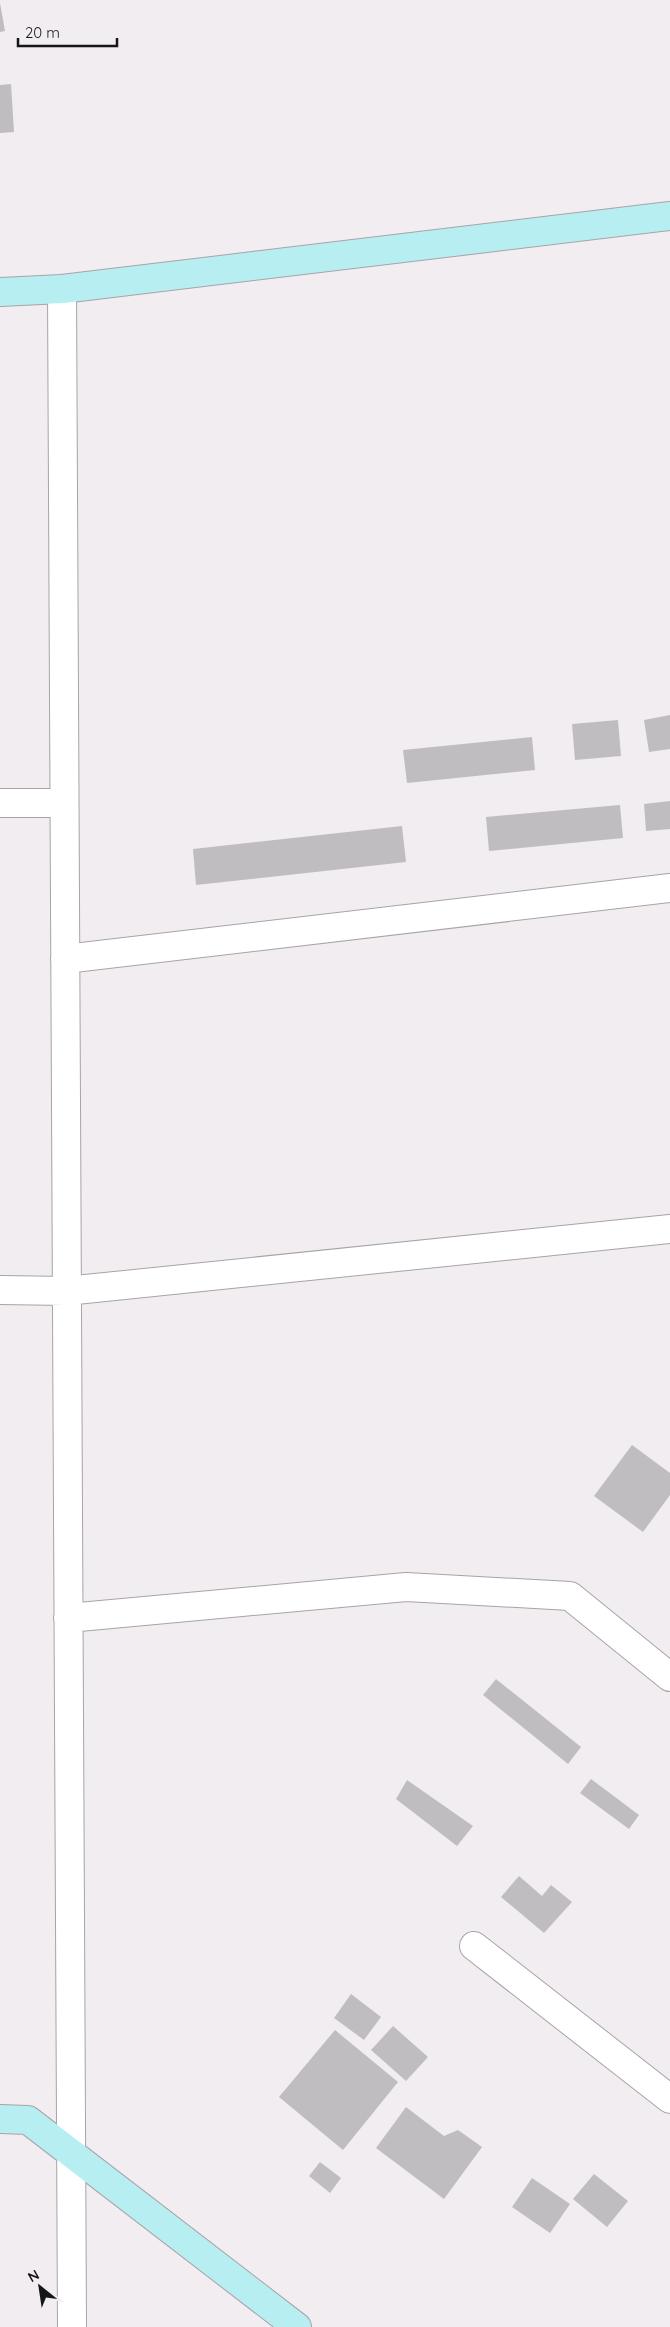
<svg xmlns="http://www.w3.org/2000/svg" width="670" height="2327" viewBox="0 0 670 2327" font-family="Quicksand,sans-serif">
<style>
.building{fill:#c0bdc0}
.lines{fill:none;stroke-linecap:round;stroke-linejoin:round}
.street-casing{stroke:#a7a4a7;stroke-width:30}
.secondary-casing{stroke:#a7a4a7;stroke-width:30}
.street{stroke:#fff;stroke-width:28}
.secondary{stroke:#b7eef2;stroke-width:28}
</style>
<rect width="100%" height="100%" fill="#f1edf0"/>
<path class="building" d="M0,3L5,31L0,32Z
M11,84L14,132L0,133V85Z
M670,715V749L649,752L644,720Z
M618,720L621,756L575,760L572,724Z
M532,737L535,770L407,783L403,750Z
M670,801V829L646,831L644,804Z
M620,805L623,838L489,851L486,817Z
M402,826L406,862L196,885L193,849Z
M632,1445L670,1473V1495L643,1532L594,1496Z
M496,1679L581,1747L568,1764L483,1695Z
M591,1779L639,1815L629,1829L580,1793Z
M407,1780L473,1826L457,1846L396,1799Z
M519,1876L542,1896L551,1885L572,1902L544,1933L501,1897Z
M351,1994L381,2017L364,2040L334,2018Z
M393,2026L428,2057L406,2081L371,2050Z
M335,2030L398,2082L343,2150L279,2097Z
M406,2107L444,2136L458,2130L482,2147L444,2199L376,2148Z
M320,2162L341,2178L330,2193L309,2176Z
M594,2174L628,2201L607,2227L573,2199Z
M532,2178L570,2204L550,2233L512,2207Z"/>
<g class="lines">
<defs>
<path id="street" d="M62,289L72,2327
M0,803H64
M65,959L670,888
M0,1290L66,1291L670,1229
M68,1618L406,1587L570,1596L670,1677
M474,1946L670,2099"/>
<path id="secondary" d="M0,292L62,289L670,216
M0,2119L28,2120L297,2327"/>
</defs>
<use href="#street" class="street-casing"/>
<use href="#secondary" class="secondary-casing"/>
<use href="#street" class="street"/>
<use href="#secondary" class="secondary"/>
</g>
<g transform="translate(40 2287) rotate(330)" stroke="#f1edf0" stroke-width="4" paint-order="stroke">
<path d="M0-4L9 19L0 12L-9 19Z" fill="#171617"/>
<text y="-8" font-size="14" font-weight="bold" text-anchor="middle" fill="#171617">N</text>
</g>
<path d="M18 38v8h99v-8" fill="none" stroke="#171617" stroke-width="2.5"/>
<text x="25" y="38" font-size="15" fill="#171617" stroke="#f1edf0" stroke-width="4" paint-order="stroke">20 m</text>
</svg>
